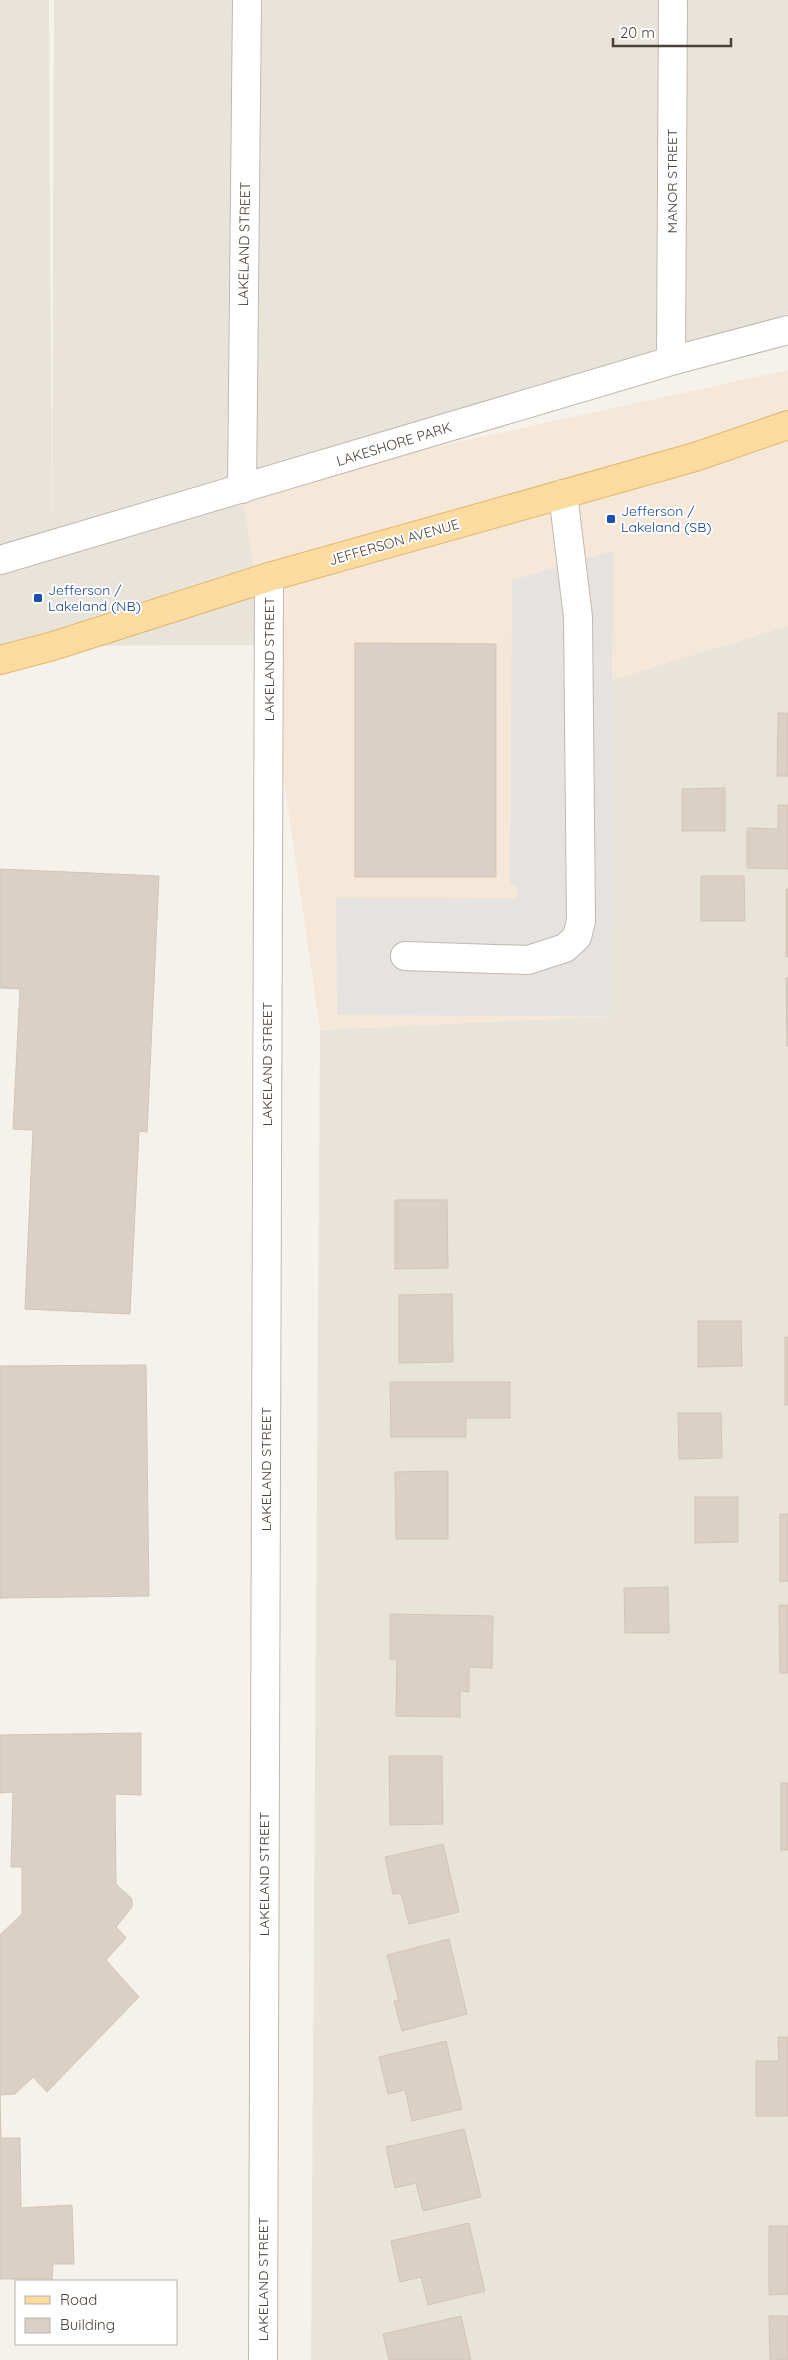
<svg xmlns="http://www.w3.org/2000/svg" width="788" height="2360" viewBox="0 0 788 2360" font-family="Quicksand,sans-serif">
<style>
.residential{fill:#e9e4da}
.commercial{fill:#f6e8d9}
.parking{fill:#e5e2e0}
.building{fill:#dad0c5;stroke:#d2c5b5}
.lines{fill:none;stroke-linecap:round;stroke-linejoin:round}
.minor-casing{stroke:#c1b9af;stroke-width:30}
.major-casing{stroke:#e1b76e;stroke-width:30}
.minor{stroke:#fff;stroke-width:28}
.major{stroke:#fbdb9f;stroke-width:28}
.transit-dot{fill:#1a4fb4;stroke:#fff;stroke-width:2}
.labels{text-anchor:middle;stroke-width:4;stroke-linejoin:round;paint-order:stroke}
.street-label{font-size:14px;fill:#4a4339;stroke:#fff}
.transit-label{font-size:14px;fill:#164399;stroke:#fff;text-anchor:start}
</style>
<rect width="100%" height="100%" fill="#f5f2ec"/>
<path class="residential" d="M0,0H49L52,541L54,0H788V330L268,481L269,645L53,646L0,661Z
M788,626V2360H311L320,1030L610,1016L578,690Z"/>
<path class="commercial" d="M788,370V626L578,690L610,1016L320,1030L242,489Z"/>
<path class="parking" d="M613,551L610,1016L337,1015L336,897L517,898V886H510L512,580Z"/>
<path class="building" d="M355,643L496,644V877H355Z
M778,713H788V776H777Z
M725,788V831H682V789Z
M778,805H788V869L747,868V828L778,829Z
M0,869L159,876L147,1132L139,1131L130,1314L25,1309L33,1130L13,1129L20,989L0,988Z
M701,876H744L745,921H701Z
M786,889H788V957H786Z
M786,978H788V1046H787Z
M395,1200H447L448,1268L395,1269Z
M452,1294L453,1362L399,1363V1295Z
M698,1321H741L742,1366L698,1367Z
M785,1337H788V1405H785Z
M146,1365L149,1596L0,1598V1366Z
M390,1382H510V1418H466V1437H391Z
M678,1413H721L722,1458L679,1459Z
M448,1471V1539H396L395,1472Z
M695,1497H738V1542L695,1543Z
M780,1514H788V1581L780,1582Z
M668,1587L669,1633H625L624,1588Z
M779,1605H788V1673H780Z
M390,1614L493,1616L492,1668L469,1667V1692L460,1691V1717L396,1716L397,1659H390Z
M141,1733V1795L115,1794L116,1884L132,1899V1907L116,1927L126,1938L106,1960L139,1997L47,2092L33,2077L15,2094L0,2095L1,2138H20L21,2208L72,2205L74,2264H53L52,2279H0V1935L22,1914V1867H11L13,1792L0,1793V1735Z
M389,1756H442L443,1824L390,1825Z
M781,1783H788V1850H781Z
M443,1844L459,1912L409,1924L401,1893L393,1894L385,1857Z
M449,1939L467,2014L402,2031L394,2001H399L387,1955Z
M778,2037H788V2116H756V2061H779Z
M446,2041L462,2109L412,2121L405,2090L388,2094L379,2057Z
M464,2129L481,2197L423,2211L416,2183L395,2188L386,2147Z
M469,2223L485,2291L428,2305L421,2277L400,2282L391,2241Z
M769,2226H788V2294L769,2295Z
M461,2316L471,2360H389L383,2334Z
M769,2316H788V2360H770Z"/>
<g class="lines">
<defs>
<path id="minor" d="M671,361L673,0
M242,489L247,0
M0,560L671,361L788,330
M405,956L528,960L565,948L577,937L581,921L578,617L563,494
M263,2360L269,577"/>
<path id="major" d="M0,660L53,646L269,577L695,457L788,425"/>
</defs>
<use href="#minor" class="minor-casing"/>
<use href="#major" class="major-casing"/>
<use href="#minor" class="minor"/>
<use href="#major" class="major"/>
</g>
<g class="transit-dot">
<rect x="606" y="514" width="10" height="10" rx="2.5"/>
<rect x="33" y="593" width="10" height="10" rx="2.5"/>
</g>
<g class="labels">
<g class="street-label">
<text transform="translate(672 181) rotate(-90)" y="5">MANOR STREET</text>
<text transform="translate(244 244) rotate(-89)" y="5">LAKELAND STREET</text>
<text transform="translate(394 444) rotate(-17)" y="5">LAKESHORE PARK</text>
<text transform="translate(394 542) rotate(-16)" y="5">JEFFERSON AVENUE</text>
<text transform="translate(269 659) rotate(-90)" y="5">LAKELAND STREET</text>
<text transform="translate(267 1064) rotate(-90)" y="5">LAKELAND STREET</text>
<text transform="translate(266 1469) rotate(-90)" y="5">LAKELAND STREET</text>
<text transform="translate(264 1874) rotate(-90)" y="5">LAKELAND STREET</text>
<text transform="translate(263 2279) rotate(-90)" y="5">LAKELAND STREET</text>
</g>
<g class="transit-label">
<text x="621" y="516">Jefferson /<tspan x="621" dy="16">Lakeland (SB)</tspan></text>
<text x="48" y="595">Jefferson /<tspan x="48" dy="16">Lakeland (NB)</tspan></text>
</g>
</g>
<rect x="15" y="2280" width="162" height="65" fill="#ffffff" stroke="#b7b4b0"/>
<rect x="25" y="2296" width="25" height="8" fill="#fbdb9f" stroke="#b7b4b0"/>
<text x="60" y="2305" font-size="15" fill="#4a4339">Road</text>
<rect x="25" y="2318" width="25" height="15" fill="#dad0c5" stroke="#b7b4b0"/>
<text x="60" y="2330" font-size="15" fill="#4a4339">Building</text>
<path d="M613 38v8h118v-8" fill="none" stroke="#4a4339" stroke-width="2.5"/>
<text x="620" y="38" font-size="15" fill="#4a4339" stroke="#ffffff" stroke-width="4" paint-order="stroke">20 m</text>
</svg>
